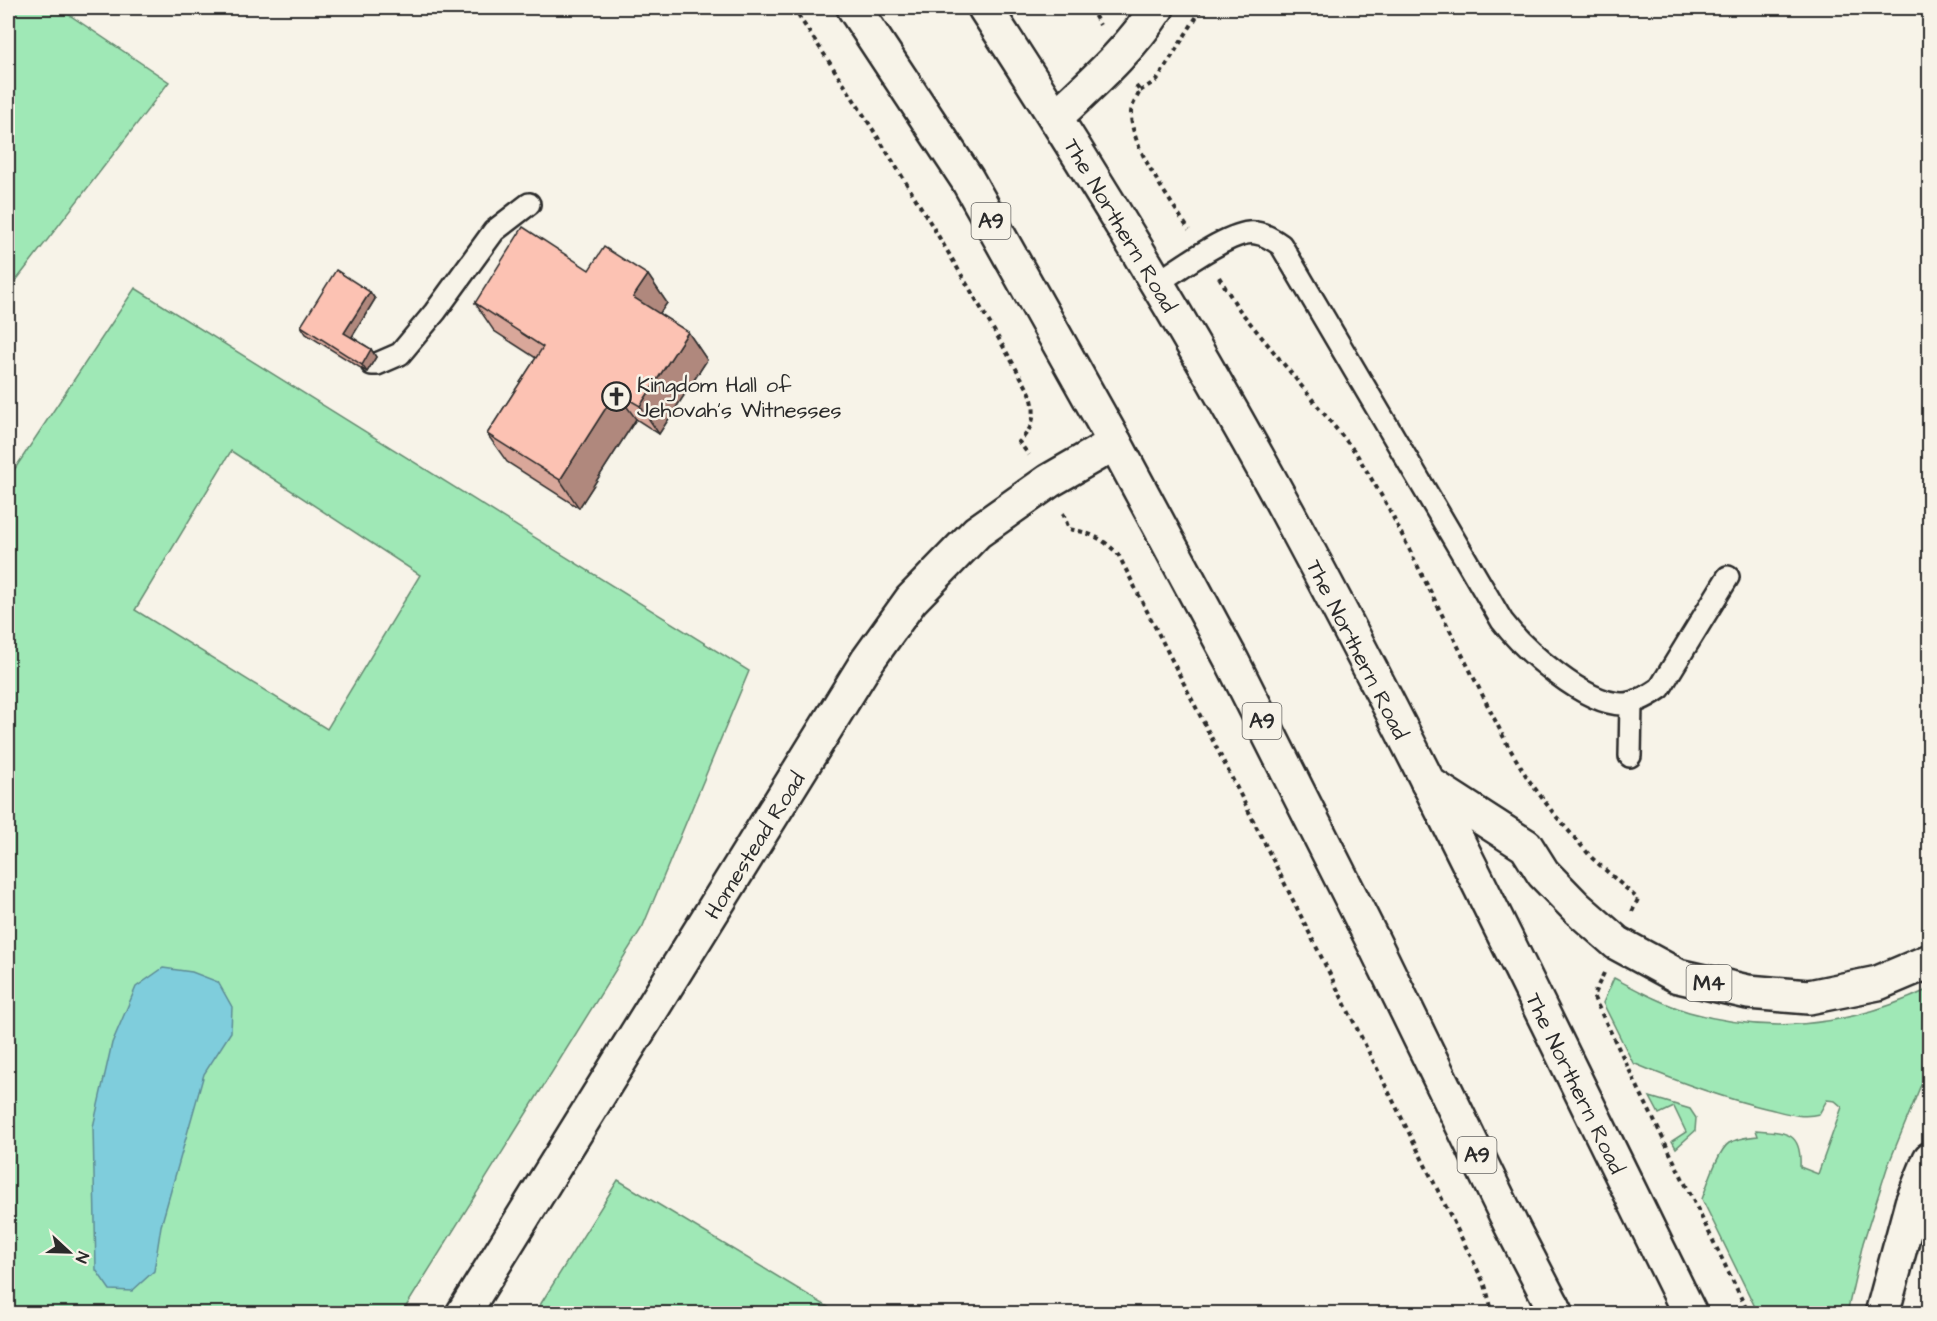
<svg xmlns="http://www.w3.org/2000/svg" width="1937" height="1321" viewBox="0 0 1937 1321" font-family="'Architects Daughter',sans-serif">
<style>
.green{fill:#9fe8b6;stroke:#658a70;stroke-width:1.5;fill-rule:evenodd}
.water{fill:#7fcddc;stroke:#5d8c95;stroke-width:1.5}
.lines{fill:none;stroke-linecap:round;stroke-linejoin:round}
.service-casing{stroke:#2b2b2b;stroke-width:26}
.minor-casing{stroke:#2b2b2b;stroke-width:38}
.tertiary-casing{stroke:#2b2b2b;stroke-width:38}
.trunk-casing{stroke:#2b2b2b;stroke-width:38}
.motorway-casing{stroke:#2b2b2b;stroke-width:38}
.path{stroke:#2b2b2b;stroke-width:4;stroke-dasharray:4.5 4.5;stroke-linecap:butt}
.service{stroke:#f7f3e8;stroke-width:21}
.minor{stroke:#f7f3e8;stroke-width:33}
.tertiary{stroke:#f7f3e8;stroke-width:33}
.trunk{stroke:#f7f3e8;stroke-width:33}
.motorway{stroke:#f7f3e8;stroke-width:33}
.wall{fill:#d9a79a;stroke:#2b2b2b;stroke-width:1.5}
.shaded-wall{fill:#b0887d;stroke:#2b2b2b;stroke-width:1.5}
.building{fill:#fcc2b3;stroke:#2b2b2b;stroke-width:1.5}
.labels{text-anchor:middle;stroke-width:5;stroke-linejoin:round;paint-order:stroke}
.shield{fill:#f7f3e8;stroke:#686764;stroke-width:1.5}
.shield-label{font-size:21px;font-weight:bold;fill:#2b2b2b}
.street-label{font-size:22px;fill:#2b2b2b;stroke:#f7f3e8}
.poi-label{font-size:22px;fill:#2b2b2b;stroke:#f7f3e8;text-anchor:start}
</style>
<rect width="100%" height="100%" fill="#f7f3e8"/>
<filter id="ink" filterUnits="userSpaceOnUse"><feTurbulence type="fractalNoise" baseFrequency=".0167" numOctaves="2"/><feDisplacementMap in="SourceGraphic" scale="12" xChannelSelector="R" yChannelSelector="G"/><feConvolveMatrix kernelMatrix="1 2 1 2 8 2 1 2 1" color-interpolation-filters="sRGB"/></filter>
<g filter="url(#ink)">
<path class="green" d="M8,8H59L169,82L8,291Z
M135,288L749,671L643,926L402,1313L8,1314V479ZM231,451L420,575L327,729L135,610Z
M1614,978C1639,991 1663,1004 1689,1012C1772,1036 1853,1025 1929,989V1065L1887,1168L1863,1243L1847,1313H1758L1702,1199C1707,1186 1718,1150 1729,1143C1738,1138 1748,1137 1758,1136L1756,1130C1787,1132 1802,1132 1800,1167L1818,1174L1842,1107L1835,1101L1827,1100L1819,1114C1801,1119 1783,1112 1765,1108C1719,1097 1676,1081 1633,1063L1603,1003Z
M1650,1097L1690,1109L1696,1118L1695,1131L1676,1148L1672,1141L1686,1132L1674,1107L1659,1114Z
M618,1180L838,1313H535Z"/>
<path class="water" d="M163,968L192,972L218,982L232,1007L231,1032L204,1074L161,1226L154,1271L132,1291L110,1290L96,1270L93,1127L112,1043L136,987Z"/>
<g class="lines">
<defs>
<path id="service" d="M1157,283C1178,270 1233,228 1256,233C1265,234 1274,240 1281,245L1502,621C1524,650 1585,704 1622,704C1636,704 1650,695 1660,688L1728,577
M372,364H377L400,354L435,312L494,231L529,204
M1630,756L1631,703"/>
<path id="minor" d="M463,1314L868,660L911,600L977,532L1049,481L1115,443"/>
<path id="tertiary" d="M1056,117C1093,82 1129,51 1157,8"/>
<path id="trunk" d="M854,8L967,179L1115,443L1232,661L1374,943L1511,1225L1557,1314
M985,8C1092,172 1194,340 1288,513C1430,776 1558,1046 1690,1314"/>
<path id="motorway" d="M1428,783L1526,846L1543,873L1576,907L1617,943L1678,976L1748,992L1809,997L1878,983L1930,961
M1553,1314V1306
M1882,1314L1912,1203L1930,1159"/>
</defs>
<use href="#service" class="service-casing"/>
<use href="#minor" class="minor-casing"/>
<use href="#tertiary" class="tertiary-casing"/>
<use href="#trunk" class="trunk-casing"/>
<use href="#motorway" class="motorway-casing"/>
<path class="path" d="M793,8C878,132 955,262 1030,393C1037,413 1034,427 1019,442L1029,455
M1090,8L1100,25
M1136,86L1140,91C1137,98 1131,106 1131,113C1130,147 1171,201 1189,230
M1140,91L1157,80L1202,8
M1219,277L1238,308L1356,453L1387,505L1507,744L1528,779L1554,814L1592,858L1638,899L1632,912
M1063,513L1069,529C1091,533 1102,538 1118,554L1239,792L1485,1285L1493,1314
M1604,973L1593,996L1749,1314"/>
<use href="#service" class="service"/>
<use href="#minor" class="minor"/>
<use href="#tertiary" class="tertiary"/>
<use href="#trunk" class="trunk"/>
<use href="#motorway" class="motorway"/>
</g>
<path class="wall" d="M589,270L648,275L667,303L659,314L688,332L707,360L659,434L636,419L579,508L507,462L487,434L536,358L494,331L475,303Z
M370,292L375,299L352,337L371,349L376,357L367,372L306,334L301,326Z"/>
<path class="shaded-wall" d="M648,275L667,303L652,324L633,297Z
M370,292L375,299L350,340L344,333Z
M688,332L707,360L659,434L640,406Z
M371,349L376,357L367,372L362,365Z
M616,392L636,419L579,508L560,480Z"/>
<path class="building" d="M523,227L589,270L604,247L648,275L633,297L688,332L640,406L616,392L560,480L487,434L543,347L475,303Z
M336,270L370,292L344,333L371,349L362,365L301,326Z"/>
</g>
<defs>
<symbol id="church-ring" viewBox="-11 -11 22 22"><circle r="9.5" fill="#f7f3e8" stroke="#2b2b2b" stroke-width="1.5"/><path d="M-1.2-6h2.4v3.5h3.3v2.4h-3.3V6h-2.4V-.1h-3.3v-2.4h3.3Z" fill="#2b2b2b"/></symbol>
</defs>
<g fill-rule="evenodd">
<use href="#church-ring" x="600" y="380" width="33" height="33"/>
</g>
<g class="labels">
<g class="shield">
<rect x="971.5" y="203" width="39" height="36" rx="4.5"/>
<rect x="1242.5" y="703" width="39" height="36" rx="4.5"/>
<rect x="1686.5" y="965" width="45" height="36" rx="4.5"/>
<rect x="1457.5" y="1137" width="39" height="36" rx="4.5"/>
</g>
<g class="shield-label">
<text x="991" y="228">A9</text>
<text x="1262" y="728">A9</text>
<text x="1709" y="990">M4</text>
<text x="1477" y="1162">A9</text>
</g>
<g class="street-label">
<text transform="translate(1121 225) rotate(59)" y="8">The Northern Road</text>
<text transform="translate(1358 649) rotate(63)" y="8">The Northern Road</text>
<text transform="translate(754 845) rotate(-58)" y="8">Homestead Road</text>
<text transform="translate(1576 1083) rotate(64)" y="8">The Northern Road</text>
</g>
<g class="poi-label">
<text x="637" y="392">Kingdom Hall of<tspan x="637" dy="25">Jehovah's Witnesses</tspan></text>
</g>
</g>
<rect width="1937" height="1321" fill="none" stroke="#f7f3e8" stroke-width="30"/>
<rect x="15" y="15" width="1907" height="1291" fill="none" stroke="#2b2b2b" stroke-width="2" filter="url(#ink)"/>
<g transform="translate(69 1252) rotate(112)" stroke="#f7f3e8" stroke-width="4.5" paint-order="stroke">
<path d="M0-4.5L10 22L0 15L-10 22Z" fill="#2b2b2b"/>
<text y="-9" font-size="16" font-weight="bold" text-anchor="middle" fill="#2b2b2b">N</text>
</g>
</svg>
